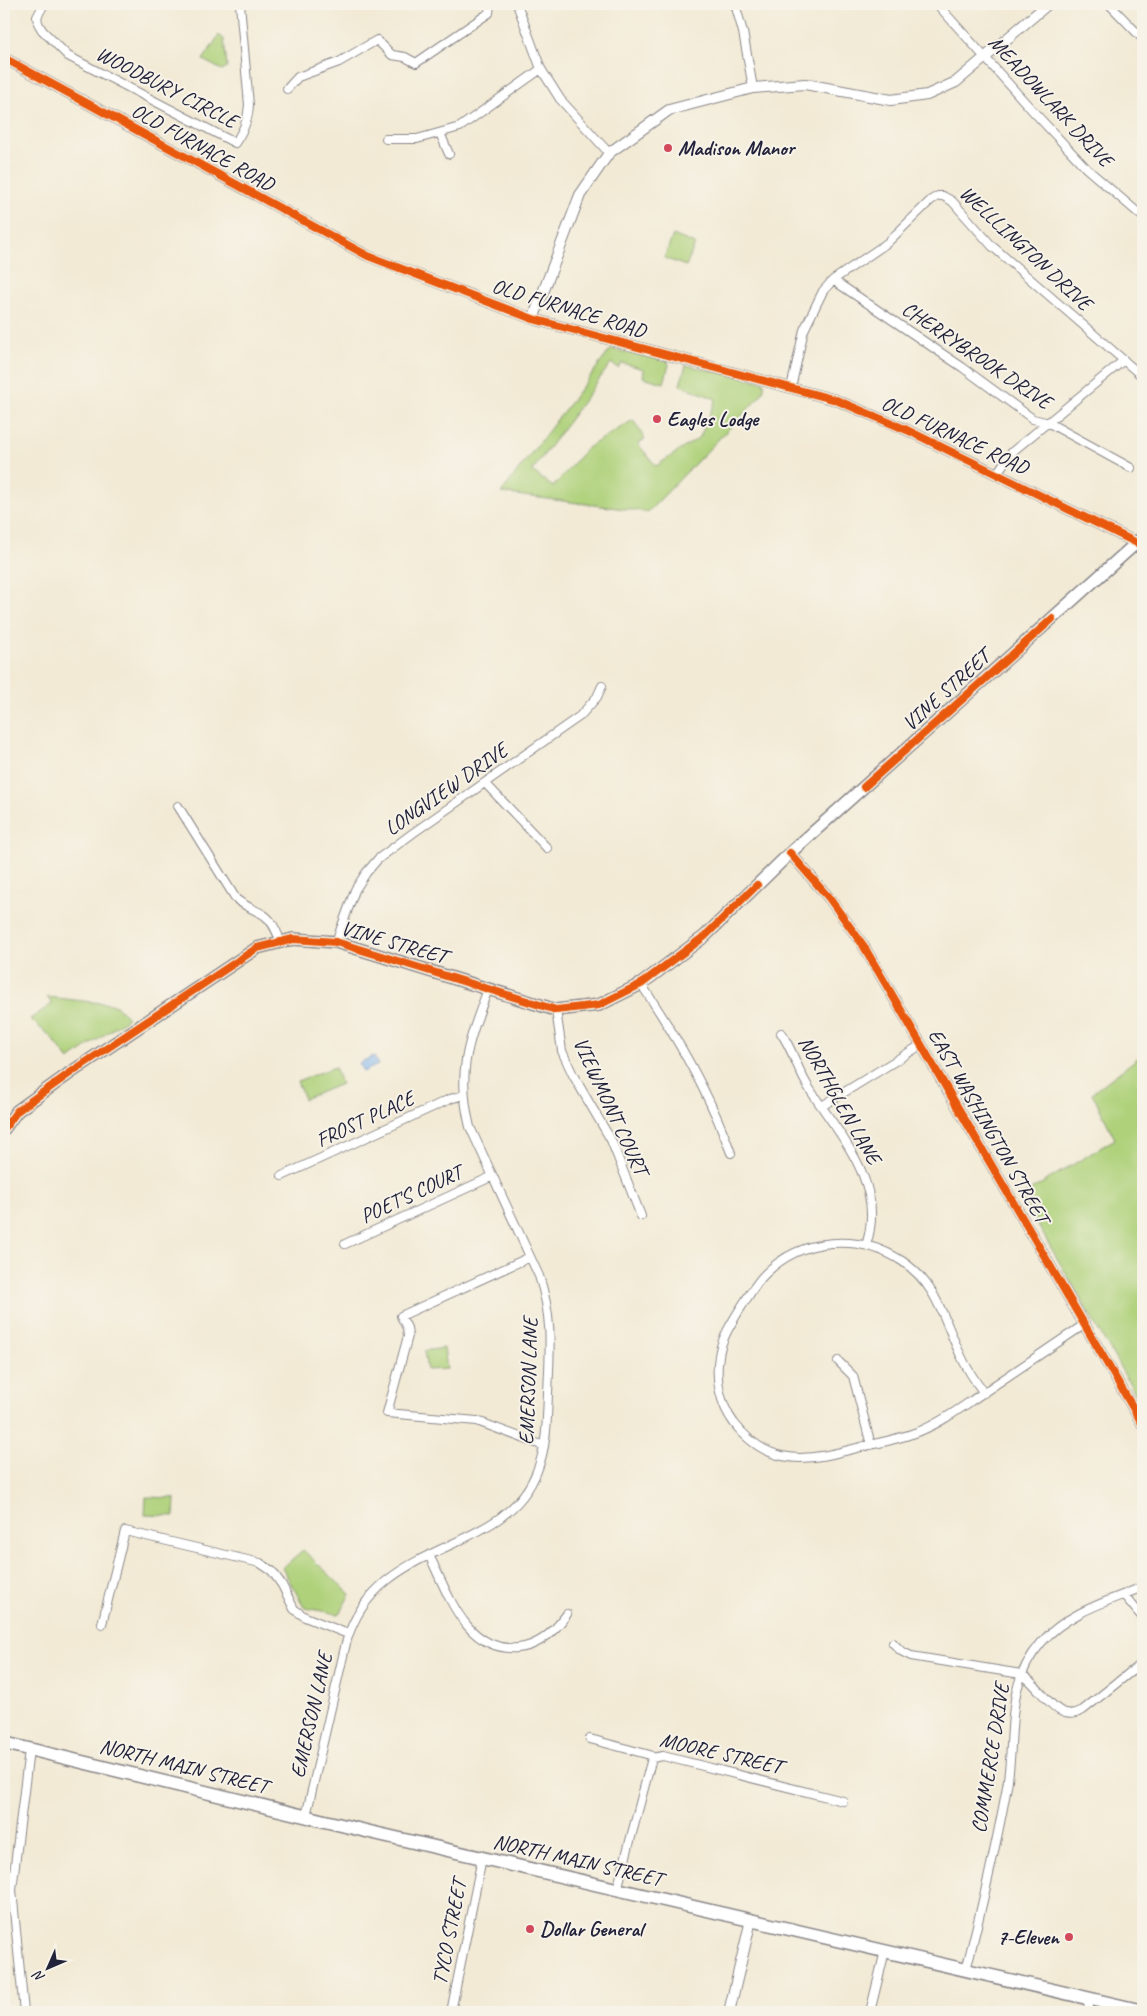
<svg xmlns="http://www.w3.org/2000/svg" width="1147" height="2016" viewBox="0 0 1147 2016" font-family="Caveat,sans-serif">
<style>
.green{fill:#afd17a;stroke:#687a5a}
.water{fill:#7db3ec;stroke:#506a94}
.lines{fill:none;stroke-linecap:round;stroke-linejoin:round}
.minor-casing{stroke:#8a8688;stroke-width:10}
.tertiary-casing{stroke:#8a8688;stroke-width:12}
.secondary-casing{stroke:#8a8688;stroke-width:14}
.primary-casing{stroke:#8a8688;stroke-width:15}
.minor{stroke:#fff;stroke-width:8}
.tertiary{stroke:#fff;stroke-width:10}
.secondary{stroke:#fff;stroke-width:11}
.primary{stroke:#fff;stroke-width:12}
.cycleway-casing{stroke:#f7f3e8;stroke-width:11}
.cycleway{stroke:#e8590c;stroke-width:8}
.poi-dot{fill:#d1495b;stroke:#f7f3e8;stroke-width:2}
.labels{text-anchor:middle;stroke-width:4;stroke-linejoin:round;paint-order:stroke}
.street-label{font-size:21px;fill:#22223b;stroke:#f7f3e8}
.poi-label{font-size:21px;font-weight:bold;fill:#22223b;stroke:#f7f3e8;text-anchor:start}
</style>
<rect width="100%" height="100%" fill="#f7f3e8"/>
<filter id="ink" filterUnits="userSpaceOnUse"><feTurbulence type="fractalNoise" baseFrequency=".02" numOctaves="2"/><feDisplacementMap in="SourceGraphic" scale="10" xChannelSelector="R" yChannelSelector="G"/><feConvolveMatrix kernelMatrix="1 2 1 2 8 2 1 2 1" color-interpolation-filters="sRGB"/></filter>
<filter id="wash" filterUnits="userSpaceOnUse"><feTurbulence type="fractalNoise" baseFrequency=".0096" numOctaves="4" result="noise"/><feDisplacementMap in="SourceGraphic" scale="20" xChannelSelector="R" yChannelSelector="G"/><feGaussianBlur stdDeviation="1.12" result="paint"/><feColorMatrix in="noise" values="0 0 0 0 0 0 0 0 0 0 0 0 0 0 0 0 0 1.4 0 .05"/><feComposite in="paint" operator="in"/></filter>
<g filter="url(#wash)">
<rect width="100%" height="100%" fill="#f2ead5"/>
<path class="green" d="M219,35L224,39L227,67L222,70L203,60Z
M673,235L695,244L686,266L664,258Z
M611,349L668,361L669,365L664,383L643,377L644,369L622,363L618,368L611,363L532,471L553,487L587,448L633,420L645,439L638,444L656,466L700,437L716,399L680,385L686,365L764,382V389L761,395L747,410L648,512L501,493Z
M47,997L111,1004L118,1007L128,1018L69,1060L50,1036L30,1019L52,1004Z
M1143,1054V1407L1021,1196L1115,1139L1092,1093Z
M335,1067L341,1084L304,1099L297,1081Z
M444,1348L447,1369L427,1370L424,1351Z
M146,1497L175,1498L174,1516L145,1515Z
M303,1550L350,1594L339,1614L305,1608L282,1568Z"/>
<path class="water" d="M374,1056L378,1065L363,1072L359,1063Z"/>
</g>
<g filter="url(#ink)">
<g class="lines">
<defs>
<path id="minor" d="M44,4L37,17L38,23L42,30L68,56L235,143C243,131 248,121 249,105L240,4
M517,4L541,69L560,99L609,153
M735,4L743,32L753,88
M937,4L1032,110L1087,169L1143,217
M1109,4L1143,39
M287,89L298,77L339,62L377,40L392,55L405,57L416,63L489,13L490,4
M440,133L449,154
M386,139H417L460,127L541,69
M833,280L962,367L1033,419L1049,423L1131,468
M791,388L804,330L823,291L833,280L887,243L931,200L938,196H943L952,201L992,246L1143,377
M997,473L1012,452L1124,360
M485,783L547,848
M178,806L236,899C246,907 254,909 264,915C273,921 277,933 281,942
M336,942L355,890L366,873L378,859L413,833L580,716L597,697L602,686
M641,984C677,1037 709,1092 731,1153
M556,1010L562,1051L573,1075L611,1140L641,1216
M781,1033C793,1050 798,1071 809,1088C839,1135 887,1184 866,1245
M822,1106L921,1045
M282,1176L450,1099L464,1095
M345,1244L493,1176
M530,1257L401,1316L407,1328L408,1336L387,1413L477,1421L544,1446
M838,1361L853,1376L871,1445
M984,1393C975,1381 967,1369 961,1356C943,1319 938,1285 902,1261C859,1233 802,1237 765,1274C755,1284 748,1297 740,1309C731,1324 721,1339 719,1356C715,1379 720,1404 734,1423C772,1472 814,1459 865,1446C884,1442 902,1438 920,1431C943,1422 963,1406 983,1393C1017,1370 1051,1347 1085,1324
M429,1555C448,1593 465,1652 518,1648C539,1646 555,1631 567,1614
M1124,1595L1143,1618
M102,1624L125,1531L260,1563L272,1571L282,1585L294,1609L305,1617L348,1634
M893,1643L901,1651L911,1656L1021,1674C1043,1686 1055,1726 1083,1710L1143,1662
M590,1739L650,1755L652,1758L663,1756L843,1801
M306,1816L346,1643C376,1536 504,1558 537,1471C547,1446 547,1419 548,1393C550,1350 553,1318 539,1276L470,1127C456,1070 469,1041 488,989
M617,1890L652,1758
M966,1970C981,1911 995,1851 1006,1792C1017,1738 1002,1688 1041,1643C1066,1613 1108,1601 1143,1587
M1087,1998L1090,2012
M24,2012L12,1890L29,1750
M451,2012L482,1858
M870,2012L885,1951"/>
<path id="tertiary" d="M4,58L368,256L533,319L836,400L907,430L1143,546
M533,319L580,195L609,153L669,110L753,88L805,84L891,100L927,95L956,82L1048,4
M790,853L829,898L863,945L1143,1425
M729,2012L751,1920"/>
<path id="secondary" d="M4,1129L17,1111L70,1073L257,948L293,939L336,942L556,1010L599,1005L641,984L705,936L790,853L1143,537"/>
<path id="primary" d="M4,1743L370,1832L1143,2011"/>
</defs>
<use href="#minor" class="minor-casing"/>
<use href="#tertiary" class="tertiary-casing"/>
<use href="#secondary" class="secondary-casing"/>
<use href="#primary" class="primary-casing"/>
<use href="#minor" class="minor"/>
<use href="#tertiary" class="tertiary"/>
<use href="#secondary" class="secondary"/>
<use href="#primary" class="primary"/>
<defs>
<path id="cycleway" d="M4,58L368,256L533,319L836,400L907,430L1143,546
M864,787L1052,619
M790,853L829,898L863,945L1143,1425
M4,1129L17,1111L70,1073L257,948L293,939L336,942L556,1010L599,1005L641,984L705,936L757,885"/>
</defs>
<use href="#cycleway" class="cycleway-casing"/>
<use href="#cycleway" class="cycleway"/>
</g>
</g>
<g class="poi-dot">
<circle cx="668" cy="148" r="5"/>
<circle cx="657" cy="419" r="5"/>
<circle cx="530" cy="1929" r="5"/>
<circle cx="1069" cy="1937" r="5"/>
</g>
<g class="labels">
<g class="street-label">
<text transform="translate(167 87) rotate(27)" y="7">WOODBURY CIRCLE</text>
<text transform="translate(1051 101) rotate(47)" y="7">MEADOWLARK DRIVE</text>
<text transform="translate(203 147) rotate(29)" y="7">OLD FURNACE ROAD</text>
<text transform="translate(1026 248) rotate(43)" y="7">WELLLINGTON DRIVE</text>
<text transform="translate(569 308) rotate(17)" y="7">OLD FURNACE ROAD</text>
<text transform="translate(977 355) rotate(34)" y="7">CHERRYBROOK DRIVE</text>
<text transform="translate(955 435) rotate(25)" y="7">OLD FURNACE ROAD</text>
<text transform="translate(946 690) rotate(-42)" y="7">VINE STREET</text>
<text transform="translate(446 789) rotate(-35)" y="7">LONGVIEW DRIVE</text>
<text transform="translate(394 942) rotate(16)" y="7">VINE STREET</text>
<text transform="translate(840 1100) rotate(60)" y="7">NORTHGLEN LANE</text>
<text transform="translate(611 1106) rotate(65)" y="7">VIEWMONT COURT</text>
<text transform="translate(365 1119) rotate(-25)" y="7">FROST PLACE</text>
<text transform="translate(989 1126) rotate(60)" y="7">EAST WASHINGTON STREET</text>
<text transform="translate(411 1194) rotate(-25)" y="7">POET'S COURT</text>
<text transform="translate(528 1381) rotate(-88)" y="7">EMERSON LANE</text>
<text transform="translate(311 1715) rotate(-77)" y="7">EMERSON LANE</text>
<text transform="translate(721 1753) rotate(13)" y="7">MOORE STREET</text>
<text transform="translate(990 1758) rotate(-81)" y="7">COMMERCE DRIVE</text>
<text transform="translate(184 1766) rotate(14)" y="7">NORTH MAIN STREET</text>
<text transform="translate(578 1860) rotate(13)" y="7">NORTH MAIN STREET</text>
<text transform="translate(449 1932) rotate(-79)" y="7">TYCO STREET</text>
</g>
<g class="poi-label">
<text x="678" y="155">Madison Manor</text>
<text x="667" y="426">Eagles Lodge</text>
<text x="540" y="1936">Dollar General</text>
<text x="1059" y="1944" text-anchor="end">7-Eleven</text>
</g>
</g>
<rect width="1147" height="2016" fill="none" stroke="#f7f3e8" stroke-width="20"/>
<g transform="translate(48 1968) rotate(225)" stroke="#f7f3e8" stroke-width="4" paint-order="stroke">
<path d="M0-4L9 19L0 12L-9 19Z" fill="#22223b"/>
<text y="-8" font-size="14" font-weight="bold" text-anchor="middle" fill="#22223b">N</text>
</g>
</svg>
